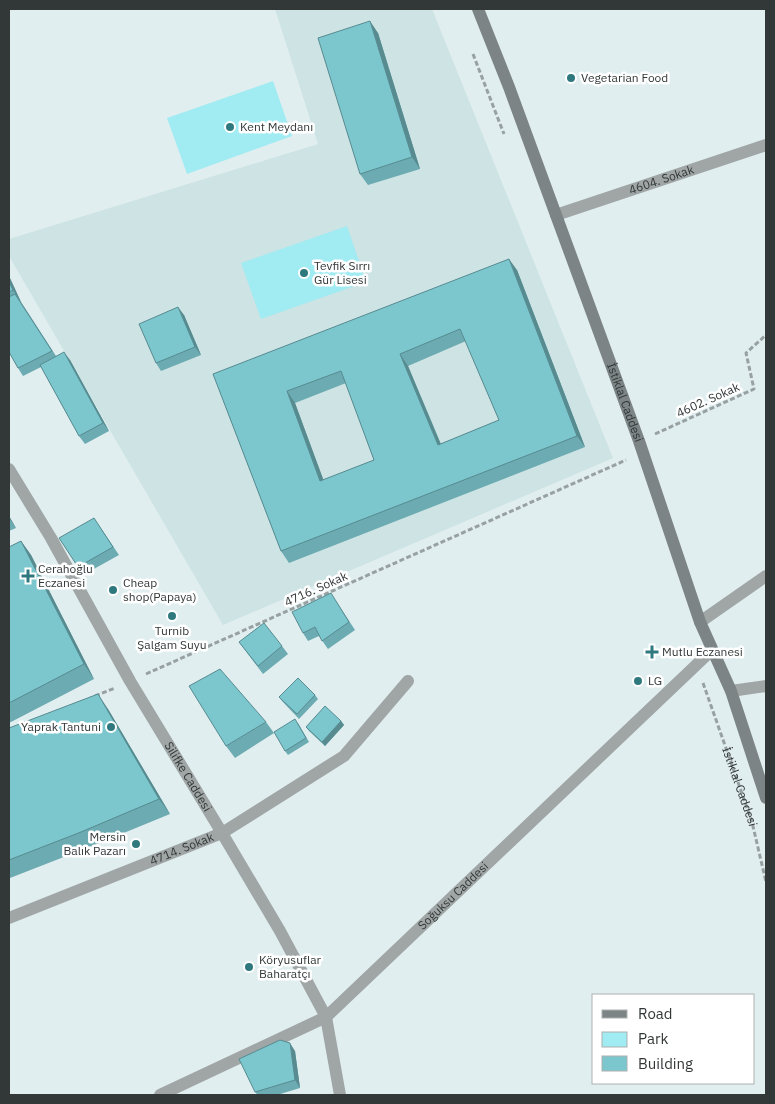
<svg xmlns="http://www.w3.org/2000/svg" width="775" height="1104" viewBox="0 0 775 1104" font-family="'IBM Plex Sans',sans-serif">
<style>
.built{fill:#cde3e4}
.green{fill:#a1ebf2}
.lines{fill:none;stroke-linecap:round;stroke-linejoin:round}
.path{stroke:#97a1a2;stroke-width:3;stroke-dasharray:5 2.5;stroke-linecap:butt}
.pedestrian{stroke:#a0a6a6;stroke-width:12}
.minor{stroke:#a0a6a6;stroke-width:12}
.secondary{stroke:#7c8485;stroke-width:12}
.wall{fill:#6babb1;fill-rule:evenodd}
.shaded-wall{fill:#578b90}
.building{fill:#7cc7ce;stroke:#578b90;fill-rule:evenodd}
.poi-dot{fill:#2f787e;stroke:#fff;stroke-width:2}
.labels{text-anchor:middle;stroke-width:5;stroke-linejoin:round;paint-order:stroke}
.poi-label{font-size:12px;fill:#323737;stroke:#fff;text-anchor:start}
.street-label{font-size:12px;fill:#323737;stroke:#fff}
</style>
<rect width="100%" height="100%" fill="#e1eef0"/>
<path class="built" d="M275,9H432L613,458L223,625L9,256V239L318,144Z"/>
<path class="green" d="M273,81L292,136L187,174L167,118Z
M347,226L366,282L261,319L241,263Z"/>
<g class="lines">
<g class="path">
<path d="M473,54L504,134"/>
<path d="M655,434L754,389L746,353L766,335"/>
<path d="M146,674L626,460"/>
<path id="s1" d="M703,683L752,822L766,882"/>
<path d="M95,696L115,688"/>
</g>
<path class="pedestrian" id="s2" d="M9,918L222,833"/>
<g class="minor">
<path id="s3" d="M556,215L766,145"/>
<path id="s4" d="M9,469L51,538L130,681L222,833L280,931L326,1017L340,1095"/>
<path d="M700,622L766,576"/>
<path d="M731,691L766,686"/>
<path d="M222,833L344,756L408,681"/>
<path id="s5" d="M160,1095L326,1017L712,650"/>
</g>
<path class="secondary" id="s6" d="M478,9L509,87L639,441L700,622L731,691L766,798"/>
</g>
<path class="wall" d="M378,33L420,169L368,185L360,174Z
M517,270L585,447L289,563L281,551L213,374ZM466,341L499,420L441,444L408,366ZM346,383L374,460L323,480L295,403Z
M9,276L21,302L56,356L70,360L109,431L85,444L79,436L41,367L23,376L18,368L9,352Z
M184,315L201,355L161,371L156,363Z
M9,516L16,528L9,531Z
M94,518L119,555L83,575L78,567Z
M21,541L31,555L94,679L9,723V547Z
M336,601L355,630L328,649L319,636L308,641L303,633Z
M239,642L282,646L288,654L263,674Z
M315,695L318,699L299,719L282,701L279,697Z
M108,709L170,814L92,846L10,878L9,875V728Z
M341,721L344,725L325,746L309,731L306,727Z
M266,722L274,733L235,758L226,746Z
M298,723L309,742L288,755L285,751Z
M295,1051L300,1088L277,1095H258L255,1092Z"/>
<path class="shaded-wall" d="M370,21L378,33L420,169L412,157Z
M509,259L517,270L585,447L577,436Z
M9,276L21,302L58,359L13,290L9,282Z
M178,307L184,315L201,355L195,347Z
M64,352L70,360L109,431L103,423Z
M400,354L408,366L446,457L438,445Z
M287,391L295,403L328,492L320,481Z
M9,516L16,528L9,518Z
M21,541L31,555L94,679L84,664Z
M98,694L108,709L170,814L159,799Z
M341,721L344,725L325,746L322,742Z
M290,1043L295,1051L300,1088L295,1080Z"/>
<path class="building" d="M370,21L412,157L360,174L318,38Z
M509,259L577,436L281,551L213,374ZM460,329L499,420L438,445L400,354ZM341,371L374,460L320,481L287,391Z
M9,282L13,290L9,292Z
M15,294L52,351L18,368L9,352V297Z
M178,307L195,347L156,363L139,324Z
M64,352L103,423L79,436L40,365Z
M94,518L113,547L78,567L59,538Z
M21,541L84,664L9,703V547Z
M331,593L349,622L322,641L315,627L303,633L292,612Z
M264,623L282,646L258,666L239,642Z
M220,669L266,722L226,746L189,686Z
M298,678L315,695L297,714L279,697Z
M98,694L159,799L81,832L9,860V728Z
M325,706L341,721L322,742L306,727Z
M295,719L306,738L285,751L274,732Z
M280,1040L290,1043L295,1080L255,1092L239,1059Z"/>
<g class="poi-dot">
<circle cx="571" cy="78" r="5"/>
<circle cx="230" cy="127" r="5"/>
<circle cx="304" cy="273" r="5"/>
<path d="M25.5 568.5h5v5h5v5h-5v5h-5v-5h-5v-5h5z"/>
<circle cx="113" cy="590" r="5"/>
<circle cx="172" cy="616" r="5"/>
<path d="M649.5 644.5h5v5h5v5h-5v5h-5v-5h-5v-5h5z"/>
<circle cx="638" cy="681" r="5"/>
<circle cx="111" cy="727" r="5"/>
<circle cx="136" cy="844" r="5"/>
<circle cx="249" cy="967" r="5"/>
</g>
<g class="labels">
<g class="poi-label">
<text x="581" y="82">Vegetarian Food</text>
<text x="240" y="131">Kent Meydanı</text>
<text x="314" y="270">Tevfik Sırrı<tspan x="314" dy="14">Gür Lisesi</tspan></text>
<text x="38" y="573">Cerahoğlu<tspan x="38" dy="14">Eczanesi</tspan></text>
<text x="123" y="587">Cheap<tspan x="123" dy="14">shop(Papaya)</tspan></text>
<text x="172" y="635" text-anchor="middle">Turnib<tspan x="172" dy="14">Şalgam Suyu</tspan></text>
<text x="662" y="656">Mutlu Eczanesi</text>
<text x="648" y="685">LG</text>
<text x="101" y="731" text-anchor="end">Yaprak Tantuni</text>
<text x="126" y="841" text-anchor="end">Mersin<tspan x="126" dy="14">Balık Pazarı</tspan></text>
<text x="259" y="964">Köryusuflar<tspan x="259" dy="14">Baharatçı</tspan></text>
</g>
<g class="street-label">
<text dy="4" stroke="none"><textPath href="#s3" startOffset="111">4604. Sokak</textPath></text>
<text transform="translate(708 400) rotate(-24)" y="4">4602. Sokak</text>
<text dy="4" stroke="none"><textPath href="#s6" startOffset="420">İstiklal Caddesi</textPath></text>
<text transform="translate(316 589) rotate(-24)" y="4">4716. Sokak</text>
<text dy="4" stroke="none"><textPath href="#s4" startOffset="356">Silifke Caddesi</textPath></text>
<text dy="4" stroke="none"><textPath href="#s1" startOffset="110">İstiklal Caddesi</textPath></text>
<text dy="4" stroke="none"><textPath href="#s2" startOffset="186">4714. Sokak</textPath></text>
<text dy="4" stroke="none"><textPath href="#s5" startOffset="359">Soğuksu Caddesi</textPath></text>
</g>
</g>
<rect width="775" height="1104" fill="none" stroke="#323737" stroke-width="20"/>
<rect x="592" y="994" width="162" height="90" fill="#ffffff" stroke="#adafaf"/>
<rect x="602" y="1010" width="25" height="8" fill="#7c8485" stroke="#adafaf"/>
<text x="638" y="1019" font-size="15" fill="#323737">Road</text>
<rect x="602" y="1032" width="25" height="15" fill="#a1ebf2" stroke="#adafaf"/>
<text x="638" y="1044" font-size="15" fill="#323737">Park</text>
<rect x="602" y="1056" width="25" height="15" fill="#7cc7ce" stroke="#adafaf"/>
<text x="638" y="1069" font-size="15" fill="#323737">Building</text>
</svg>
